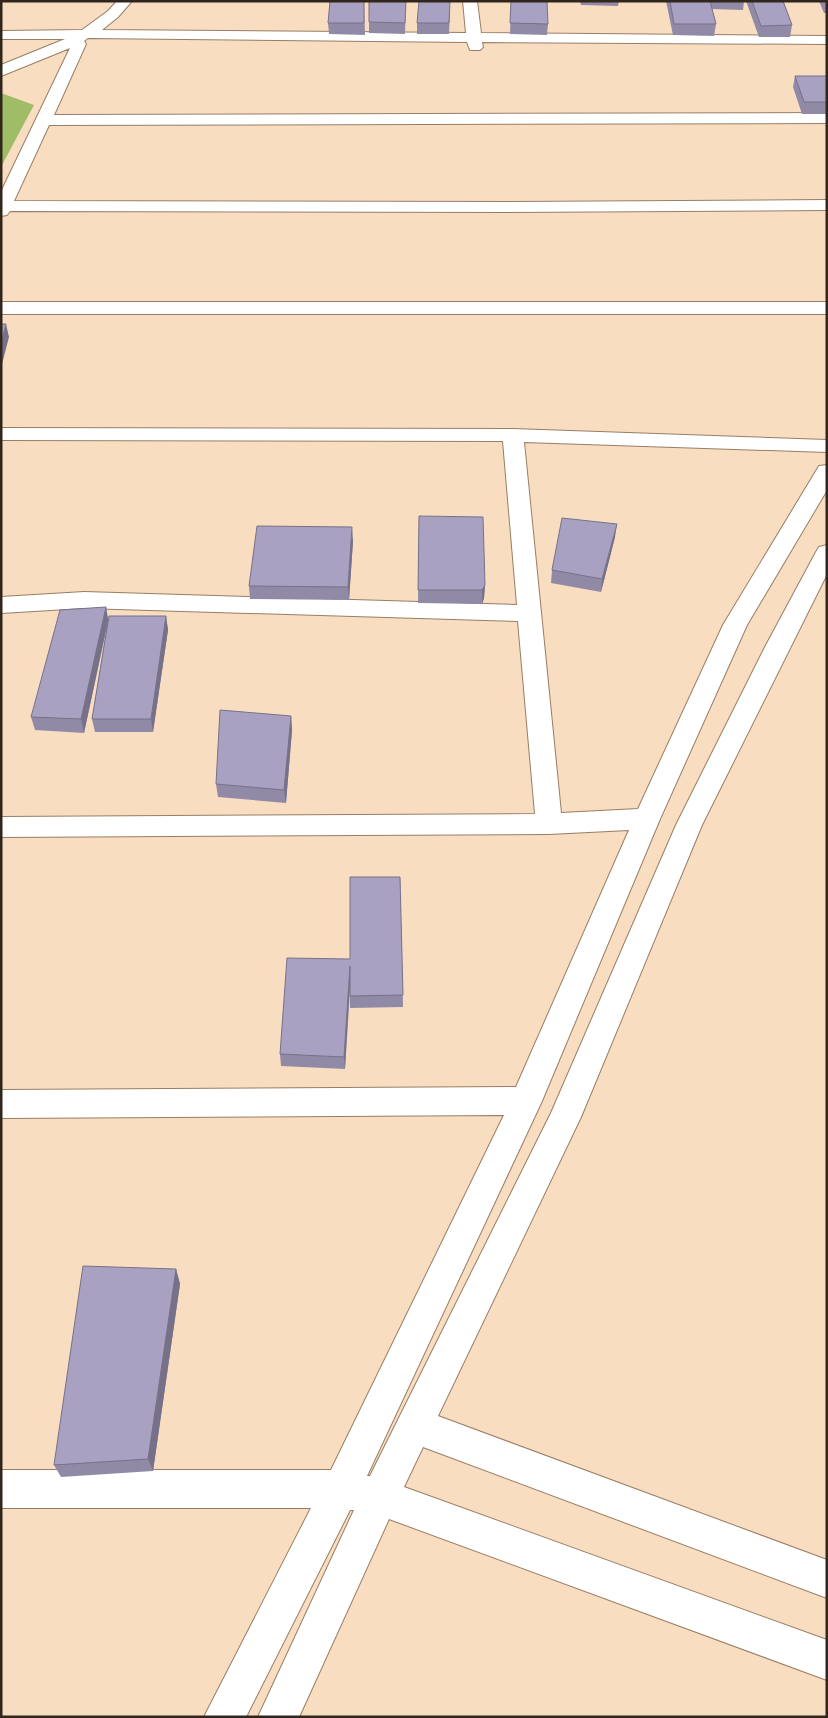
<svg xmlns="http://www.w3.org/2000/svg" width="828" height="1718" viewBox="0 0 828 1718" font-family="Karla,sans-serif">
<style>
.green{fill:#9fbd67}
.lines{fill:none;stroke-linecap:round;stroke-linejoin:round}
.minor-casing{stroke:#977e64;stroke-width:2}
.minor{fill:#fff;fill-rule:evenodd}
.wall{fill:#918aa7}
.shaded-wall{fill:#767188}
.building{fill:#a9a1c2;stroke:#767188}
</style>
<rect width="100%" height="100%" fill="#f9ddc1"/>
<path class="green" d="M1,93L34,105L1,167Z"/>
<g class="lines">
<defs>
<path id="minor" d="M117,1H132L118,17L102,30L466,33L463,1H477L481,33L827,36V44L482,42L483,47L480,50H470L467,42L88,38L84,41L86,44L54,115L827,113V123L49,125L14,201L511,202L827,200V210L511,212L10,211L7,215L1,216V192L70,48L1,76V65L65,39H1V31L82,30L108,11Z
M1,302H827V314H1Z
M1,428L513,429L827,440V452L524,442L561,813L638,809L723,625L816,471L819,466L827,465V490L747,625L660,819L542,1101L367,1476H370L551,1113L676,825L765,647L816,552L819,547L827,545V574L702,825L581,1117L438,1416L827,1560V1598L423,1447L404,1487L827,1640V1680L389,1519L299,1717H258L354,1510H350L246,1717H204L311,1508H1V1470H331L504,1115L1,1118V1090L516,1087L629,830L549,834L1,837V817L535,814L518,621L84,608L1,613V597L84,592L517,605L503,441L1,440Z"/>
</defs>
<use href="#minor" class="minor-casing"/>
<use href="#minor" class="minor"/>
</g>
<path class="wall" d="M364,1L365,35L329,34L328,23Z
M369,1H406L405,34L369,33Z
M511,1L548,24L547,35L510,34Z
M580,1H619L618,6L581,5Z
M666,1H744L743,10L712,9L716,24L714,36L673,35Z
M746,1H783L792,25L790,37H759Z
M819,1H827V13H824Z
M450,11L449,34H417V23Z
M795,76H827V114H802L793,87Z
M419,516L485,585L484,598L482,604L418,603Z
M615,537L601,592L551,583L552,570Z
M353,541L349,600L250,599L249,586Z
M106,607L108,619L166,616L168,630L153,732H95L92,719L107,627L84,733L35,730L31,717Z
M291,716L292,730L286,803L218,797L216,784Z
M400,877L403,1007L350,1008V992L345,1069L281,1066L280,1054L350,959Z
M176,1269L180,1284L153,1471L61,1477L54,1465Z"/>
<path class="shaded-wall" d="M6,324L9,337L1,368V343Z
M617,524L615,537L601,592L602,579Z
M352,527L353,541L349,600L348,587Z
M485,585L484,598L482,604V590Z
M106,607L108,620L84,733L81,719Z
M166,616L168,630L153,732L151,719Z
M291,716L292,730L286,803L284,790Z
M350,966V978L345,1069L344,1057Z
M176,1269L180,1284L153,1471L148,1459Z"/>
<path class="building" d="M330,1H364V23H328Z
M369,1H406L405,23L369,22Z
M419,1H450L449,23H417Z
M511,1H547L548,24L510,23Z
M670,1H710L716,24H674Z
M752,1H783L792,25L761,26Z
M795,76H827V102H804Z
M1,324H6L1,343Z
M419,516L483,517L485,585L482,590H418Z
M562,518L617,524L602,579L552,570Z
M257,526L352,527L348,587L249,586Z
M106,607L81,719L31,717L60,610Z
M109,616H166L151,719H92Z
M220,710L291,716L284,790L216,784Z
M350,877H400L403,995L350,996V966L344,1057L280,1054L287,958L350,959Z
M83,1266L176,1269L148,1459L54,1465Z"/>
<rect width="828" height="1718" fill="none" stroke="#30261b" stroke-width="5"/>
</svg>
